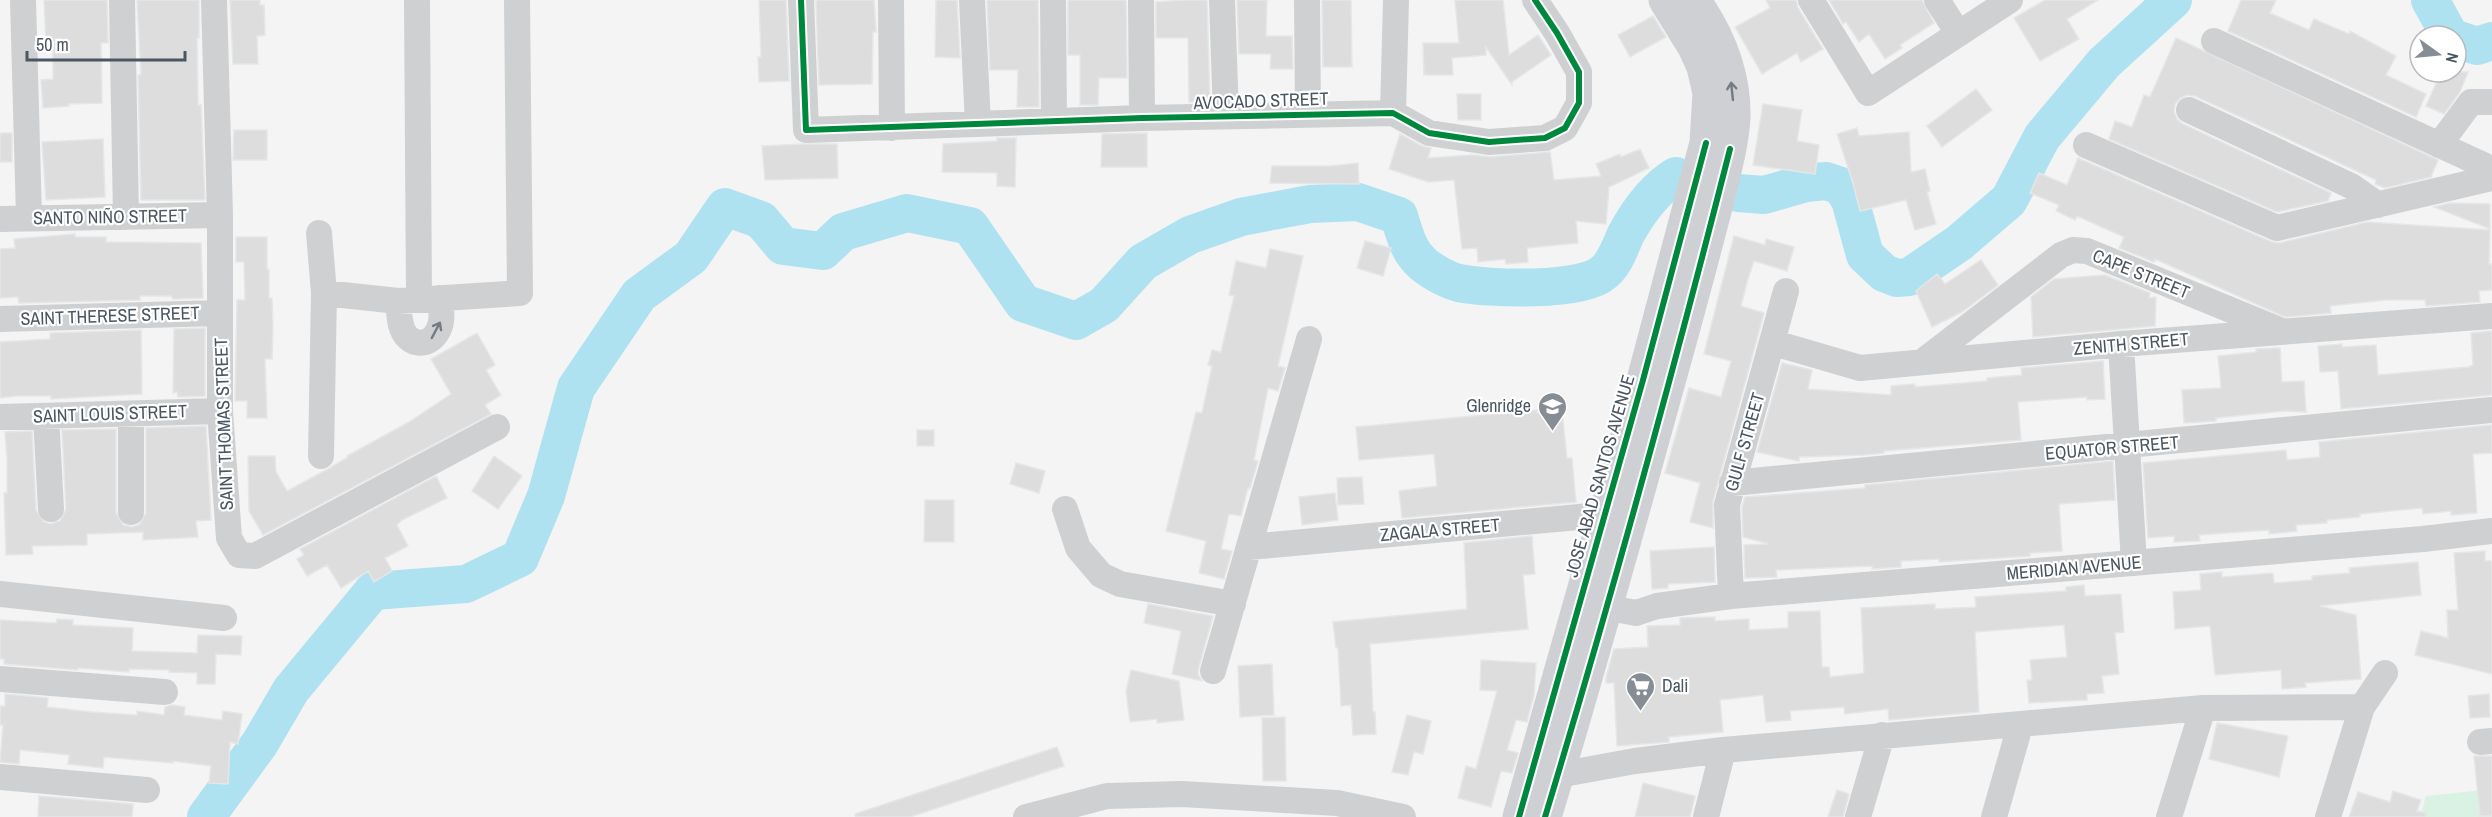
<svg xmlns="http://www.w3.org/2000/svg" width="2492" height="817" viewBox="0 0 2492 817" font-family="'Archivo Narrow',sans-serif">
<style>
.green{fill:#d9f2e3}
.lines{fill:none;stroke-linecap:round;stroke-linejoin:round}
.river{stroke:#aee2f0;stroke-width:38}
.building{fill:#ddddde;stroke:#e5e6e7;stroke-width:1.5}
.street{stroke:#ced0d2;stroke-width:26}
.secondary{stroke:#ced0d4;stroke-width:33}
.cycleway-casing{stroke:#fff;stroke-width:10}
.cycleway{stroke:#00873e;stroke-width:6}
.oneway{stroke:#727b84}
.oneway2{stroke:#727b83}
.labels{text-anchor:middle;stroke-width:4.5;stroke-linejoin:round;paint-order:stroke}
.street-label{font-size:18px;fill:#4a5661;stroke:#fff}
.poi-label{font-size:18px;fill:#4a5661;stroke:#fff;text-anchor:end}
</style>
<rect width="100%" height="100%" fill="#f4f4f4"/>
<path class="green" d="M2492,789V817H2420L2426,796Z"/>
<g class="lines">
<path class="river" d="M2430,0L2450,36
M2456,39L2477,46L2492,41
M1738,193L1764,195L1806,183L1826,181L1841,186L1850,200L1865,255L1884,273L1897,278L1909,277L1959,243L2009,200L2042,137L2104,63L2173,0
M206,817L260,743L291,690L373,591L466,584L520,558L546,496L576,388L639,295L691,257L725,207L761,220L783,246L823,251L843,232L907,213L970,226L1023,303L1076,321L1104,305L1143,262L1190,235L1241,217L1310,204L1358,202L1399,216C1405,235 1408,251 1423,264C1431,271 1449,281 1459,283C1488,289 1581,292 1603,273C1615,264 1620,247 1626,234C1638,212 1655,189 1676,176"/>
</g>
<path class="building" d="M44,0H107L108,43H101L102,103L68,104L69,106L43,108L41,80L53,79V45H46Z
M137,0H199V38H197L198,105H201L205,200H141L138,75H141Z
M230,0H260V5H264L265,35L257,36L258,64H233Z
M759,0H786L789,81L759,82L758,57H761Z
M816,0H874L876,32H873L872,84L819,85Z
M936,0H957L960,58L935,57Z
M987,0H1038L1039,107H1017L1018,70H990Z
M1068,0H1126L1127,78H1099L1098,105H1080V55H1068Z
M1185,0H1207L1210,102H1189L1188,38H1156V2Z
M1237,0H1267L1266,36H1292L1293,69H1270L1271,54H1239Z
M1322,0H1351L1352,67H1323Z
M1455,0H1503L1509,55L1538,35L1551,55L1512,82V85L1486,47V55L1452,58L1453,75H1424L1423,43H1459Z
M1766,0H1796L1798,8L1823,49L1801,62L1797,53L1762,74L1735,27L1770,8Z
M1829,0H1922L1934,23L1900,45L1902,48L1885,59L1869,34L1859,42L1846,22L1843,24Z
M2045,0H2098L2067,19L2079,39L2040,61L2014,18Z
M2241,0H2276L2270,13L2309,30L2314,19L2349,34L2350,31L2396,56L2386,75L2426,94L2416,117L2228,31Z
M1653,16L1666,37L1630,57L1618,35Z
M2176,38L2438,160L2431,177L2385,188L2375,184L2376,180L2195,96L2187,95L2180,98L2175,104L2174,112L2177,119L2183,124L2331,193L2328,201L2277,212L2109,139L2115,121L2132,127L2144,95L2150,97Z
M2441,72H2468L2460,92L2444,114L2426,106Z
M1976,89L1992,110L1942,147L1927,126Z
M1457,94H1481V120H1458Z
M1763,104L1802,110L1797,141L1819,145L1815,174L1753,165Z
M1857,128L1859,136L1909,132L1911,172L1925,169L1930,191L1927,192L1936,224L1915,230L1906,200L1860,211L1853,183L1837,134Z
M234,130H267V160H233Z
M0,133H12V162H0Z
M1147,133V167H1101L1102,134Z
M1400,134L1422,146L1431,148L1428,158L1473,155L1490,157L1550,152L1554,180L1601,176L1596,164L1620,154L1621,157L1640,149L1649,168L1609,187L1606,224L1576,221L1578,243L1527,248L1528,262L1506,264L1505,259L1478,262L1477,248L1462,249L1454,180L1428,182L1389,169Z
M997,138H1016L1015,187L997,186V173L942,172L943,144L997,141Z
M103,139L105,197L46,200L42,142Z
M802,144H837L838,178L765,180L762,146Z
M2078,158L2272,242L2280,243L2367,222L2490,230L2489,264H2492V290L2479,291L2480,302L2426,306L2425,300H2386L2330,306L2331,313L2285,317L2155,259L2154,262L2119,248L2124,237L2077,216L2075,220L2056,211L2059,205L2030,193L2039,173L2067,185Z
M1358,163L1359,184L1270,183L1272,166H1331Z
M2450,203L2490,204V229L2434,207Z
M75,234V237H106V242L201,243L203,298L173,299L171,296H140V300L19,303L18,297L0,298V249L15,248L14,239Z
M1734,236L1765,245L1766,239L1794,247L1787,271L1754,261L1747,282L1741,306L1764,313L1713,501V528L1690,522L1700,483L1665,473L1689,388L1721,397L1731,361L1704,354Z
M236,237H267V269H269V298H272L273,326L272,359H265L267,418H247V401H235L237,300H245L244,262H236Z
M1365,241L1391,248L1383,276L1357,268Z
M1270,249L1303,256L1278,366L1285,368L1278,391L1268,388L1254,460L1258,461L1250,488H1248L1241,516L1229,514L1221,549L1232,551L1224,579L1199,573L1206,541L1166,531L1196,412L1202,413L1212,366L1208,365L1212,350L1221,352L1234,296L1229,295L1236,261L1266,268Z
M1981,260L1998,285L1962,312L1932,327L1916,291L1937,274L1945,284Z
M2105,275L2150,293L2149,298L2156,297L2155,326L2033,337L2031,297L2054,279Z
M205,328V396L178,397L177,392L173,393L174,329Z
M141,330L142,394L51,399V396H16L0,398V342L50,339V333Z
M2492,331V395L2341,409L2338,371L2320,372L2318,346L2342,344V347L2376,345L2378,375L2468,367L2473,365L2471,333Z
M477,333L495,365L486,370L501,395L485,405L491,414L263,535L249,511L248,456H275L276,472L287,491L328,469L348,457L347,456L409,422L451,394L431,359Z
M2280,348L2282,382L2304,381L2306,412L2285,411L2216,418V421L2184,423L2182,390L2221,388L2218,356L2256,352V349Z
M2103,361L2105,399L2087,400V397L2018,402L2021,440L1884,451V453L1864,455L1799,457V461L1757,452L1782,363L1812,370L1808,389L1891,395V386L1915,384V387L1987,381V378L2022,375L2021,368Z
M1537,410V413L1562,410L1567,458H1572L1576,502L1402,518L1399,491L1437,486L1434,454L1359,460L1356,427Z
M2492,425V453L2473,454L2477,513L2451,515V511L2423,514L2422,508L2360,514V517L2327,520V523L2296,525L2297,531L2269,534V530L2199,535L2200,541L2174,542V536L2148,538L2143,463L2286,450L2287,460L2320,457L2319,442Z
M206,426L211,520L196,521L198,537L143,540V532L87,534V545L32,546L33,554L6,555L4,493H7V459L5,432L32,431L36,510L44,522L51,524L60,521L66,509L62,430L116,429V513L123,525L132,527L139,525L146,513V428Z
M917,430H934V446H917Z
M494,456L522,476L498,509L472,491Z
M2113,461L2115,500L2059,504L2062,551L2030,553V556L1939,562V559L1901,561V567L1872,569V566L1776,570L1777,577L1745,578L1744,545L1769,544L1743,537L1742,507L1745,497L1865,488V485Z
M1016,463L1045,471L1039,493L1010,484Z
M436,476L447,498L402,520L397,525L408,546L385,558L392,571L374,582L368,571L341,588L327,565L307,576L297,559L304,555L300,549Z
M1362,477L1364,504L1338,505L1337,478Z
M1335,493L1338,520L1302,525L1299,497Z
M925,500H954V542H924Z
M1532,536L1535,574L1523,575L1528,629L1370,644L1373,712H1375L1376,734L1353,735L1351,705L1341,706L1338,648H1336L1333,622L1467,609L1464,543Z
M1714,547L1715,582L1668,584V588L1652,589L1650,551Z
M2485,551V561H2492V674L2415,655L2421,631L2448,638L2447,610H2458L2454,553Z
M2418,562L2421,595L2320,606L2356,615L2361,679L2305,683L2306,687L2282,689L2281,670L2215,675L2210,626L2175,629L2173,592L2201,590L2200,574L2222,572V577L2273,573L2274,583L2312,580V576L2350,573L2349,568Z
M2084,585L2085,596L2121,594L2124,632L2115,633L2119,674L2102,676L2104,693L2087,694V700L2029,703L2027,680H2032L2030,660L2067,657L2064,625L1975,632L1979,712L1889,720L1888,709L1845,714L1844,707L1790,711L1791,720L1766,722L1763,695L1720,700L1723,732L1669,737V742L1617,746L1614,683H1606V677L1614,649L1648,647L1647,626L1680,625V618L1715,617V621L1749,619V630L1788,628V612L1820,611L1822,667H1829L1830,677L1864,673L1861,608L1935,604V609L1976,607L1975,597L2066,591V587Z
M1148,604L1213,616L1199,667L1198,674L1202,681L1172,674L1181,631L1144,623Z
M57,619L73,620V625L133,628L132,651L197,653L198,635L242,636L241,655L216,654L215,684H197V673L169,672V670L129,669V672L78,668V670L4,664V659H0V620L56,623Z
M1481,660L1536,663L1534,695L1527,722L1516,720L1507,750L1518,753L1512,773L1501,771L1491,807L1458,798L1466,766L1476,769L1497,691L1480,690Z
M1272,664L1274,715L1240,717L1238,666Z
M1131,670L1179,681L1184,720L1157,723V719L1130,722L1126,691Z
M5,694L48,698L47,707L91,712L137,715V711L164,715L165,707L172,705L185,707L184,715L222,720L223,711L242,714L238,744L230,742L228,784L209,783L211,766L173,761V763L104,757L103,768L68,764L69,755L20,750L19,764L0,762L3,725H0V706H5Z
M2489,694L2490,717L2470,718L2468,696Z
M1407,715L1431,721L1423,754L1414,752L1408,775L1392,772Z
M1285,717L1286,781H1263L1262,718Z
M2217,723L2288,736L2279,777L2209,759Z
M1057,747L1064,766L1037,775L910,817H856L855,814Z
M2474,756H2492V816H2480Z
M1643,783L1695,796L1690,817H1635Z
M1837,790L1849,794L1843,817H1828Z
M2393,791L2421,800L2417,811L2426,813L2425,817H2349L2358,792L2390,802Z
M39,796L133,804L132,817H38Z"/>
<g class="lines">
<path class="street" d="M23,0L29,218
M122,0L126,217
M214,0L220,215V411L229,538L239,555L255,556L497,427
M417,0L419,298
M801,0L806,130L1142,118L1393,113L1429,133L1489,142L1545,138L1565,128L1579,103V72L1557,33L1535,0
M891,0L892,128
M972,0L978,124
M1053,0L1054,121
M1141,0L1142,118
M1222,0L1226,116
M1307,0L1308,113
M1811,0L1868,93L2010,0
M1937,0L1958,33
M2214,41L2492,169
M2189,110L2351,186L2378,205
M1393,113L1396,0
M2086,145L2277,228L2492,178
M2439,145L2471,102H2492
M0,219L220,215
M319,233L324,293L321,456
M324,293L398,301L520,293L517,0
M398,301C399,309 399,317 401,325C407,348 432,349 440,326C443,317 441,307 440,298
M0,319L220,313
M1774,343L1860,368L2121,344L2492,316
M2121,344L2134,563
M1922,362L2061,255L2073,250L2087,251L2277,329
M46,416L51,509
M0,417L220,411
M1732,483L2492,410
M1065,509L1078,548L1101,575L1120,584L1233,604
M131,512V414
M1249,547L1590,516L1621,523
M0,594L224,618
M1731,596L1727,505L1786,291
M1589,604L1636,613L1657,606L1731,596L2423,539L2492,531
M1213,671L1309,339
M0,679L165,692
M2480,742L2492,741
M1541,771L1558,775L1635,761L1723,750L2203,708L2362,707
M0,777L147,790
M1026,817L1107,796L1182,794L1337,803L1403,817
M1706,817L1723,750
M1858,817L1882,735
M1994,817L2020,726
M2169,817L2203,708
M2328,817L2362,707L2385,673"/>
<path class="secondary" d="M1519,817L1643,380L1706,143L1709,93L1703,67L1694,47L1665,0
M1545,817C1591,665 1633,512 1675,360C1689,310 1702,261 1715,211C1722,180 1732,150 1734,118C1735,74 1719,35 1694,0"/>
<defs>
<path id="cycleway" d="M801,0L806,130L1142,118L1393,113L1429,133L1489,142L1545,138L1565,128L1579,103V72L1557,33L1535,0
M1519,817L1643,380L1706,143
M1545,817C1612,596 1673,373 1730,149"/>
</defs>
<use href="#cycleway" class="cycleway-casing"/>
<use href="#cycleway" class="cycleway"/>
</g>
<defs><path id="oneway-shaft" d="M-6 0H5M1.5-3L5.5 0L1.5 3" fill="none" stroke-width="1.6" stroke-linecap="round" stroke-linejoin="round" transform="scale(1.5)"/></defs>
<use class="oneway" href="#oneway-shaft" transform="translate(1732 91) rotate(-96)"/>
<use class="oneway2" href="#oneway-shaft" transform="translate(436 330) rotate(-62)"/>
<defs>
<symbol id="school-pin" viewBox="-11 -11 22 30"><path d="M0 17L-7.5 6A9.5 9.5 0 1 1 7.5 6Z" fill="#868d94" stroke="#fff"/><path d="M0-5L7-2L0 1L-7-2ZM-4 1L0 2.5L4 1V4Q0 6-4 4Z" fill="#fff"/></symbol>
<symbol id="supermarket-pin" viewBox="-11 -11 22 30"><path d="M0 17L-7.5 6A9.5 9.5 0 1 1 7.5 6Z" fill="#868d94" stroke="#fff"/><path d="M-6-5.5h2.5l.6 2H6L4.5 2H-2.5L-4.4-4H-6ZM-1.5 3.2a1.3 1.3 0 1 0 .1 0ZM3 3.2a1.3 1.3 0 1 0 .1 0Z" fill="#fff"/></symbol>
</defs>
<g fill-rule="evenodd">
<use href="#school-pin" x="1536" y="390" width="33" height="45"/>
<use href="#supermarket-pin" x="1624" y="670" width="33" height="45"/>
</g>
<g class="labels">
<g class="street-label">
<text transform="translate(1261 101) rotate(-2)" y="6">AVOCADO STREET</text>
<text transform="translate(110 217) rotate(-1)" y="6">SANTO NIÑO STREET</text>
<text transform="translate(2141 274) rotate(22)" y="6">CAPE STREET</text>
<text transform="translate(110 316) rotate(-2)" y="6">SAINT THERESE STREET</text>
<text transform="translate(2131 344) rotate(-5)" y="6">ZENITH STREET</text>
<text transform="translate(110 414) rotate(-2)" y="6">SAINT LOUIS STREET</text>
<text transform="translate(224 424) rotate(-92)" y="6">SAINT THOMAS STREET</text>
<text transform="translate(1745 442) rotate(-74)" y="6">GULF STREET</text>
<text transform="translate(2112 448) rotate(-5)" y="6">EQUATOR STREET</text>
<text transform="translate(1600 476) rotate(-74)" y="6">JOSE ABAD SANTOS AVENUE</text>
<text transform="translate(1440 530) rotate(-5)" y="6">ZAGALA STREET</text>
<text transform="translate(2074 568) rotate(-5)" y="6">MERIDIAN AVENUE</text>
</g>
<g class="poi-label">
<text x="1531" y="412">Glenridge</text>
<text x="1662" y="692" text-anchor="start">Dali</text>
</g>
</g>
<g transform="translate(2438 54) rotate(105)"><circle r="28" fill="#ffffff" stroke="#b7bbc0" stroke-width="1.5"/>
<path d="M0-4.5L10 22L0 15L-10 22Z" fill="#868d94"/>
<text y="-9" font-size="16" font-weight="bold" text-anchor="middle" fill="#4a5661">N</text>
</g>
<path d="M27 51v9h158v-9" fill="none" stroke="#4a5661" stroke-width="3"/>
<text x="36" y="51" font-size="18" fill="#4a5661" stroke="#ffffff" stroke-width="4.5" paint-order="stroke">50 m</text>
</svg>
